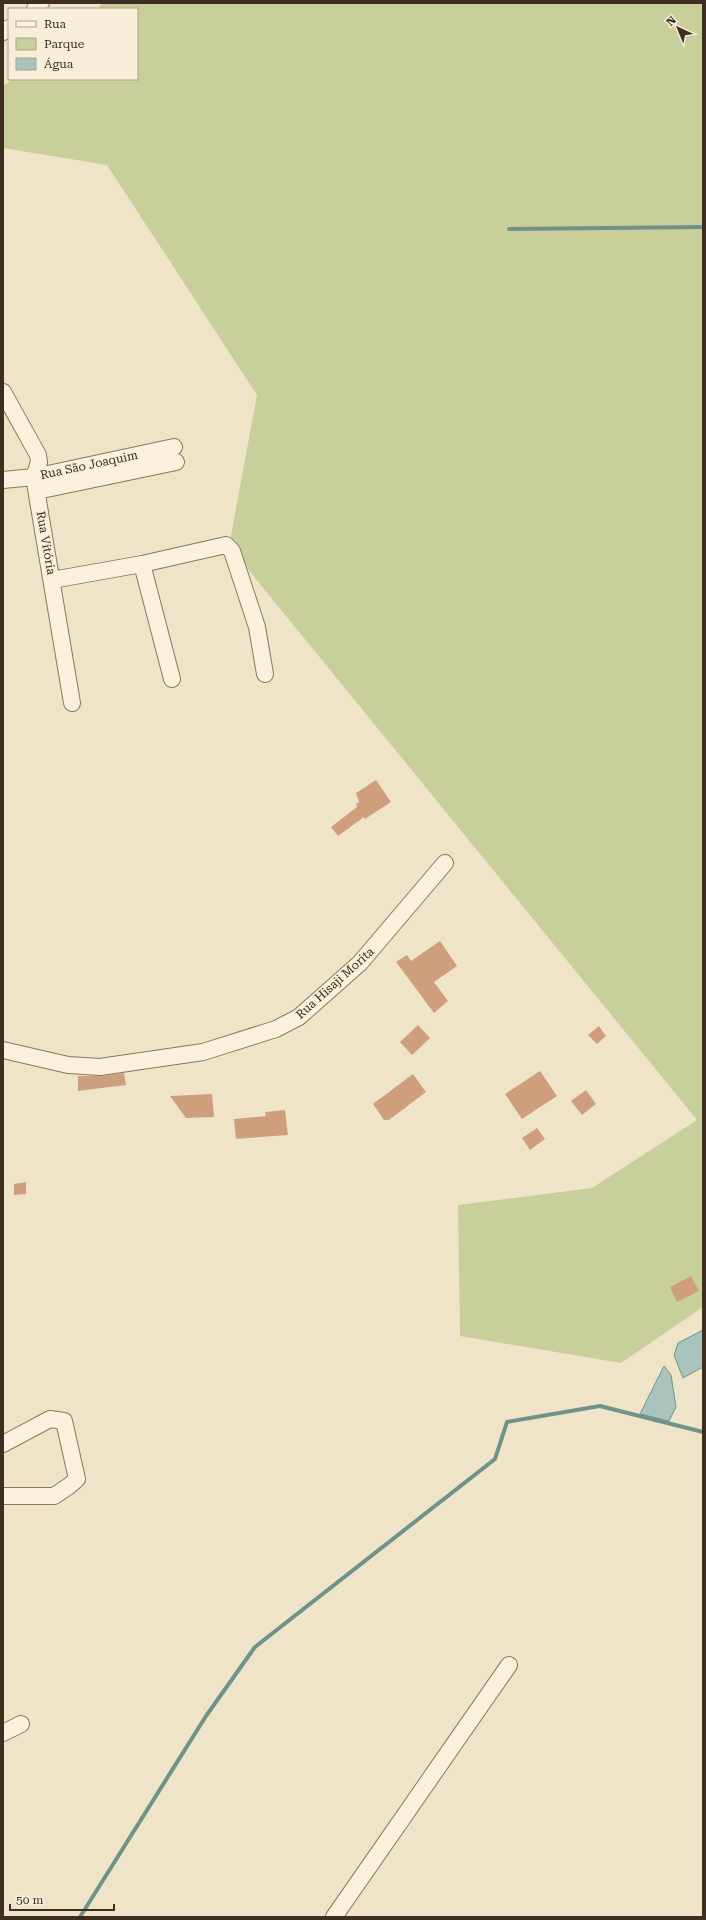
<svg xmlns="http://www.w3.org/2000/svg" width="706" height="1920" viewBox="0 0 706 1920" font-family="'Roboto Serif',serif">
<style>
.green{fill:#c9cf9b}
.water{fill:#a9c4bc;stroke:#6f938a}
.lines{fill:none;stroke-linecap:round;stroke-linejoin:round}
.stream{stroke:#6f938a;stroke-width:4}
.building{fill:#cf9f7d}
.street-casing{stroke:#8d765c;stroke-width:18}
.street{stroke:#faf1dc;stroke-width:16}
.labels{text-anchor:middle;stroke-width:3;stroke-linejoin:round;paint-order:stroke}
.street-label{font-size:12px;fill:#3d2e20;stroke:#f7eed8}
</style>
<rect width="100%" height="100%" fill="#f0e4c8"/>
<path class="green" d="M102,3H703V1307L621,1363L460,1336L458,1205L592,1188L697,1120L229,546L257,395L107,165L3,148V86L13,79H137V9H98Z"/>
<path class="water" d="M703,1330V1367L683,1378L674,1355L678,1343Z
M664,1366L671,1375L676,1407L669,1421L640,1414Z"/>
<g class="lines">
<path class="stream" d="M509,229L703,227
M80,1917L206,1716L255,1647L495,1459L507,1422L600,1406L703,1432"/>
</g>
<path class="building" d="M376,780L391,802L365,819L364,817L338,836L331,827L357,807L356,804L359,802L356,793Z
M440,941L457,966L434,982L448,1001L434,1013L396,962L407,955L411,961Z
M418,1025L430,1038L412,1055L400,1042Z
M599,1026L606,1036L597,1044L588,1035Z
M540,1071L557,1096L522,1119L505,1094Z
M124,1073L126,1085L78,1091V1076H101Z
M413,1074L426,1092L389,1120H384L373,1104Z
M586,1090L596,1104L582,1115L571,1101Z
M212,1094L214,1117L186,1118L170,1096Z
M285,1110L288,1135L236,1139L234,1119L266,1116L265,1112Z
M537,1128L545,1139L530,1150L522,1138Z
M26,1182V1194L14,1195V1184Z
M691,1276L699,1291L677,1302L670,1287Z"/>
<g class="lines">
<defs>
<path id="street" d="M35,9L41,3
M3,32L9,28
M3,392L38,455L39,462L34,477L72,703
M3,480L34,477L174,447
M37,491L176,462
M142,564L172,679
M52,580L142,564L226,545L232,551L257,627L265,674
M3,1050L68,1065L100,1067L203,1052L276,1029L299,1017L360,963L445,863
M3,1444L50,1419L64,1421L77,1479L69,1486L54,1496H3
M3,1733L21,1724
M334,1917L509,1665"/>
</defs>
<use href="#street" class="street-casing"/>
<use href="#street" class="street"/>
</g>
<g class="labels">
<g class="street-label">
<text transform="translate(89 465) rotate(-12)" y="4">Rua São Joaquim</text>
<text transform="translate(46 543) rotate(80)" y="4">Rua Vitória</text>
<text transform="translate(335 983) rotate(-42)" y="4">Rua Hisaji Morita</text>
</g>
</g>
<rect width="706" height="1920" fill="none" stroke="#3d2e20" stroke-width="8"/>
<rect x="8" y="8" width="130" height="72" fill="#f7eed8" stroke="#ada18e"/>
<rect x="16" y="21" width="20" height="6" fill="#faf1dc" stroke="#ada18e"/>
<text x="44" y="28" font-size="12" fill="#3d2e20">Rua</text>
<rect x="16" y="38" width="20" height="12" fill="#c9cf9b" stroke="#ada18e"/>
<text x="44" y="48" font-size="12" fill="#3d2e20">Parque</text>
<rect x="16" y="58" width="20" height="12" fill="#a9c4bc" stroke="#ada18e"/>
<text x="44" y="68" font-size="12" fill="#3d2e20">Água</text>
<g transform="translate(678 28) rotate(316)" stroke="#f7eed8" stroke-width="3" paint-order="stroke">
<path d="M0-3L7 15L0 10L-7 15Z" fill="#3d2e20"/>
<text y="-6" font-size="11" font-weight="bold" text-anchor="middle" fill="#3d2e20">N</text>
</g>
<path d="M10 1904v6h104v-6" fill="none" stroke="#3d2e20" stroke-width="2"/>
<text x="16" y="1904" font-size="12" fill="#3d2e20" stroke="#f7eed8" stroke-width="3" paint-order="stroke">50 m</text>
</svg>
